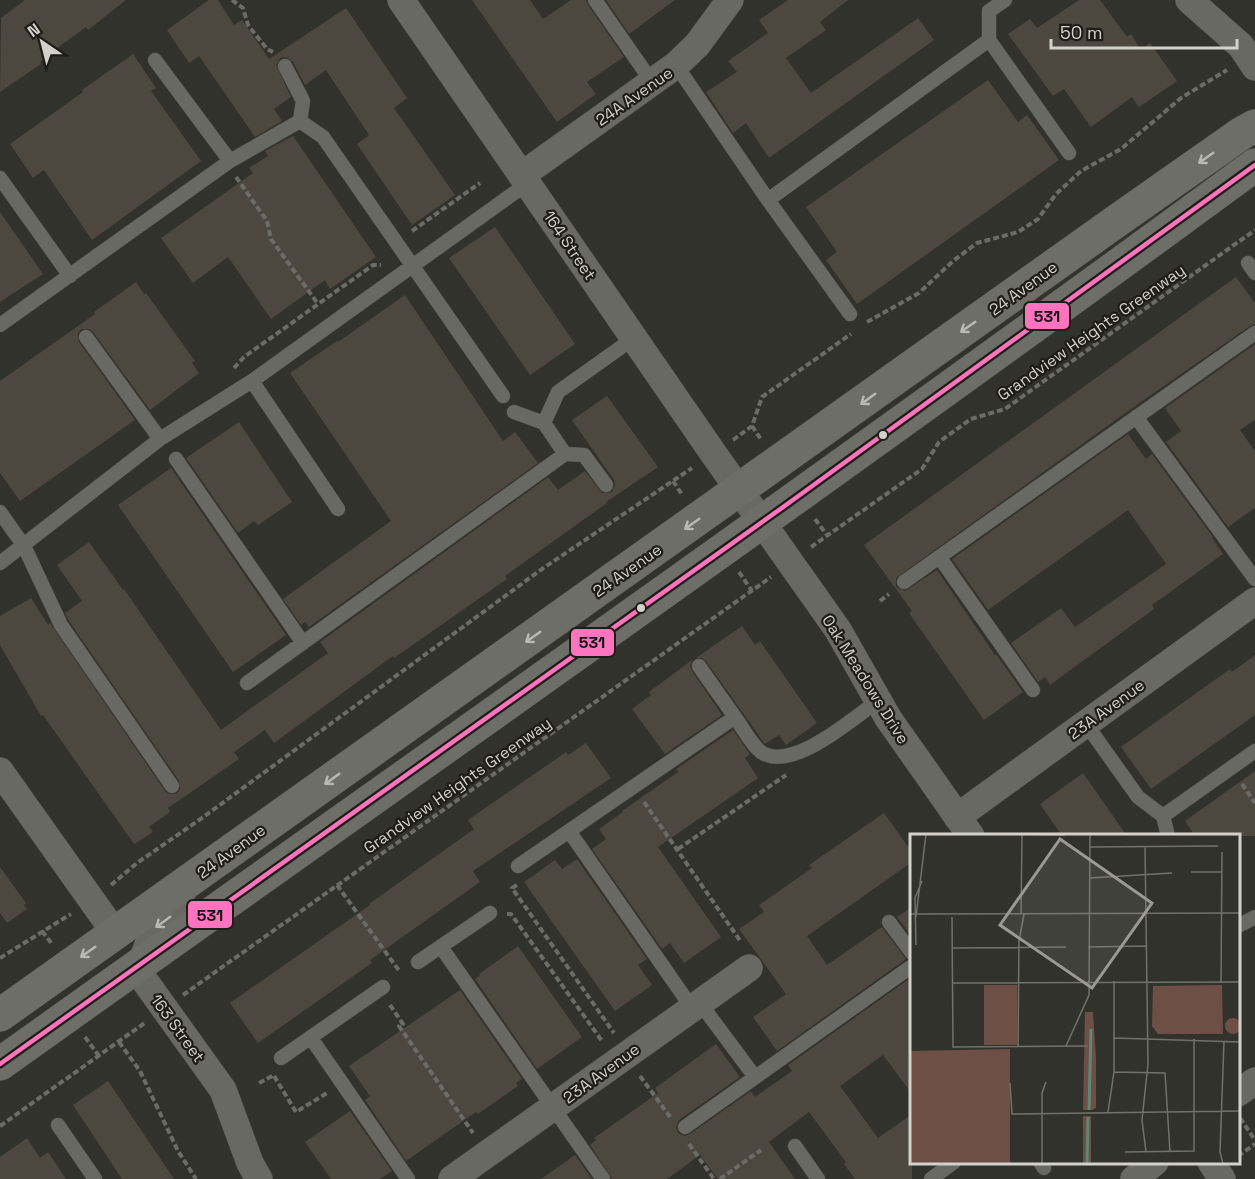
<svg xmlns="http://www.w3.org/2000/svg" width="1255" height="1179" viewBox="0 0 1255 1179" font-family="'Space Grotesk',sans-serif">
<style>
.building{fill:#4c473f}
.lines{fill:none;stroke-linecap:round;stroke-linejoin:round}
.service-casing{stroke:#4e4e48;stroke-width:15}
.minor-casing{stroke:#4e4e48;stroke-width:28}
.secondary-casing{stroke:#4e4e48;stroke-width:34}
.path{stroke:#6b6b67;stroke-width:4;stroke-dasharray:6 3;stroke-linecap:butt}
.service{stroke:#696964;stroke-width:14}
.minor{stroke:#696964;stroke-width:27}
.secondary{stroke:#6d6e67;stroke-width:33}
.bus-1-casing{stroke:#1d1c17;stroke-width:9}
.bus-1{stroke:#fc73be;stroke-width:4.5}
.oneway{stroke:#b9b9b1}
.oneway2{stroke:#b8b8b0}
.bus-dot{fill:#d2d2ca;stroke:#1d1c17;stroke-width:2}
.labels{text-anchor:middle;stroke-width:4.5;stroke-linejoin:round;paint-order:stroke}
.street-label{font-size:16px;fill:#d2d2ca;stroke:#1d1c17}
.inset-river{fill:none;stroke:#5f8778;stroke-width:3}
.inset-road{fill:none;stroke:#72726b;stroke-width:1.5}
.view{fill:#9a9a93;fill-opacity:0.15;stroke:#9a9a93;stroke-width:3}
.inset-edge{fill:none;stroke:#d2d2ca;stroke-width:3}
.line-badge{stroke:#1d1c17;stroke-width:2}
.pale-badge-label{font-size:16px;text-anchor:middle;font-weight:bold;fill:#111}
</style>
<rect width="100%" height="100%" fill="#32322c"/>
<path class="building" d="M25,0H126L88,30L86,27L49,54L40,62L41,64L0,92L1,18Z
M209,0H218L234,25L242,20L269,59L346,8L407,98L394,108L455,195L412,225L357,144L369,135L326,70L305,85L293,62L286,57L280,58L276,65L291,97L274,109L282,121L255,137L199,56L189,63L167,30Z
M472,0H530L543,19L571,0H586L588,5L624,57L587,82L596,94L557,122Z
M606,0H675L629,34Z
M788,0H848L820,22L826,30L786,58L811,93L918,18L934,40L769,158L746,123L733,133L706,92L737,72L728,61L768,33L759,20Z
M1079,0H1100L1127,37L1131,34L1141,50L1150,43L1177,81L1139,107L1132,97L1091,127L1064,89L1053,96L1008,34L1030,19L1037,28Z
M133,54L156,88L151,91L201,161L92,240L44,170L33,178L10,144L83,92L82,90Z
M988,80L1018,122L1027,115L1059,160L857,304L826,260L837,252L806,207Z
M293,136L376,257L330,289L325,280L271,319L228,257L193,283L161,238L253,173L249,168L268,156L265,151Z
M0,212L43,274L0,302Z
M495,227L575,344L530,375L449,258Z
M1236,277L1255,303V324L1250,326L1131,409L896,578V587L905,591L937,570L995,655L996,654L1023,692L984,720L909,613L912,611L864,545Z
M136,282L144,294L146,293L195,361L192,363L199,373L150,410L93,332L89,329H81L78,334L79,342L135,420L20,501L0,473V381L95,314L94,312Z
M405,295L503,441L515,432L538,463L309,627L305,622L301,625L283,599L391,521L290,373L337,341L338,342Z
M1255,344V420L1240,430L1255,451V508L1228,527L1166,442L1181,431L1165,408Z
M607,396L658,467L606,502L607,503L505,576L507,579L394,658L393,656L274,743L265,730L234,752L239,759L168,808L170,812L149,827L153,832L134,844L43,715L41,716L0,645V616L31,598L48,625L50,623L165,791L169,794H177L180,789L179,781L69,621L65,613L82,601L57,565L89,542L123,590L124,589L221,730L328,653L320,642L548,477L558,490L585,471L602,493L612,492L615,485L614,480L572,420Z
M239,422L292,502L258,525L254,521L238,533L186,458Z
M1128,434L1146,459L1152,454L1213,537L1212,538L1223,554L1152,605L1154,609L1050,685L1045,677L1038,682L1011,643L1061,608L1075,627L1166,564L1128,510L988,610L952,559Z
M171,468L286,635L233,672L118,505Z
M742,626L755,645L760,641L817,723L786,745L779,735L765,744L764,743L706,661L702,658H696Z
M1255,655V715L1151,789L1121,747L1230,669L1232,672Z
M692,660L690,666L692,671L722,715L665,754L632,709L651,695L649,692Z
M733,730L750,754L745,758L758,778L658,847L721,937L684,963L670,943L662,949L592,849L606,839L599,829L623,812L622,811L678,772L676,769Z
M586,743L611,778L473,871L480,882L370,960L372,963L258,1043L230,1003L370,905L369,904L474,829L468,820L566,752L568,755Z
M1255,771V836H1195L1185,821Z
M1083,773L1127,836H1062L1040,804Z
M884,813L912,852V862L807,936L827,965L882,927L906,959L777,1051L753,1017L786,994L739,929L764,912L759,905L812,868L809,865Z
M577,859L647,959L638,965L652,985L615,1011L524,882L555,860L562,869Z
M0,867L26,903L24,905L27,909L7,923L0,913Z
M912,907V937L897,917Z
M518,946L582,1037L537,1069L475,979L480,975L479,974Z
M912,977V1094L883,1055L840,1086L878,1138L912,1114V1179H855L844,1164L846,1162L809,1112L769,1142L795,1179H718L700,1155L667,1179H612L590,1145L596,1140L594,1138L658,1093L655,1088L716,1044L740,1077L679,1120L676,1127L678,1133L685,1136L690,1134L751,1091L755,1097L792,1071L788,1065Z
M460,990L522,1079L516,1083L518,1086L478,1114L476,1112L406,1161L365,1100L370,1096L349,1066Z
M108,1081L174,1179H122L73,1105Z
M350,1111L392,1171L380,1179H331L305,1142Z
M27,1138L40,1158L48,1152L66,1179H0V1157Z
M575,1155L592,1179H541Z"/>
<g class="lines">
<defs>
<path id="service" d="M595,0L652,82
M989,40L1069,153
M155,60L230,161
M676,65L768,200L989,40V11L1005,0
M285,66L303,101L300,121L323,137L503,396
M0,178L70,276
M768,200L850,314
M1248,263L1255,273
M0,325L230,161L300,121
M86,337L160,439
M514,412L544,423L565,454
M1136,417L1255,579
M544,423L558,392L634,338
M176,459L303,643
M338,509L252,381L528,183
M0,512L24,546L61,625L172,786
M940,558L1033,690
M0,563L160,439L252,381
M904,582L1255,333
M699,666C712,685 726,704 739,723C745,732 752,745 761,752C792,773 853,718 878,701
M247,683L565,454L584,455L606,485
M1086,724L1138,797L1163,816L1168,836
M1163,816L1255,751
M569,831L692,1008
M518,866L735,717
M889,922L912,953
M1238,926L1255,917
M441,947L603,1179
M418,962L490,913
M700,1003L755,1077
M311,1038L408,1179
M281,1058L383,987
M58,1125L95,1179
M685,1127L912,966
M795,1146L818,1179
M1040,1162L1044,1168
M931,1179L954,1162"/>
<path id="minor" d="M401,0L713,453L838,630L888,718L971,836
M1189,0L1241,46L1255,67
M522,175L676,65L697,45L730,0
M0,771L115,933
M957,817L1255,601
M187,882L171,917L154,929L141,963L142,977L223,1090L250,1163L259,1179
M1238,1093L1255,1081
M1211,1162L1222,1179
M452,1179L749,968
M1134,1179L1155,1162"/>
<path id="secondary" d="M0,1015L1118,220L1242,133L1255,126
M0,1064C419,765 840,470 1255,165"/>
</defs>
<use href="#service" class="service-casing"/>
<use href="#minor" class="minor-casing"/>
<use href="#secondary" class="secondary-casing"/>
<path class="path" d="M232,0L243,8L248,25L267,49L273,52
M236,177L267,221L271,239L318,304
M412,231L480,183
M867,322L919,293L953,261L977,243L1018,232L1038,219L1056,194L1081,171L1121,149L1181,98L1227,70
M234,368L244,357L373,265H381
M752,426L762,441
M733,440L752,426L762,397L851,334
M673,481L683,496
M815,519L827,535
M811,547L922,469L939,442L971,419L1005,409L1255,230
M739,572L752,591
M880,601L889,594
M1242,784L1255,803
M644,802L741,942
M678,849L786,775
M111,885L137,863L202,818L542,569L692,468
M337,885L400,972
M517,885L512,888L614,1033
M507,914H511L602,1041
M42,931L52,944
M0,958L71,914
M183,995L771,577
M390,1005L403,1024L399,1026L473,1133
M85,1037L99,1056
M119,1042L140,1071L178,1151L196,1179
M274,1076L296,1112L327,1093
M640,1076L671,1118
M259,1083L274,1075
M1240,1118L1255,1140
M0,1126L146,1022
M689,1144L714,1179
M1238,1156L1255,1144
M720,1179L761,1150"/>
<use href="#service" class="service"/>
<use href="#minor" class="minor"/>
<use href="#secondary" class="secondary"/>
<defs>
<path id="bus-1" d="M0,1064L786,505L1255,165"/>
</defs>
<use href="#bus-1" class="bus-1-casing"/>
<use href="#bus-1" class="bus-1"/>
</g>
<defs><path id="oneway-shaft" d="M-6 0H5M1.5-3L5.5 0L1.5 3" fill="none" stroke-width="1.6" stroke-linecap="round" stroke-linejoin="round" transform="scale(1.5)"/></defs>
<g class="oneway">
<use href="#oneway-shaft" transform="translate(1206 158) rotate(145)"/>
<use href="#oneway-shaft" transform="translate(968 327) rotate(145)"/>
<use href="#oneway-shaft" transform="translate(868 399) rotate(144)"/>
<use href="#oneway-shaft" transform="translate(692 524) rotate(145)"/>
<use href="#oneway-shaft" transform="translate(533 637) rotate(145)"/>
<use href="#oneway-shaft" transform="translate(332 779) rotate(144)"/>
<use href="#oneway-shaft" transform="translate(88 952) rotate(145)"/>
</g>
<use class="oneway2" href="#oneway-shaft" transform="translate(163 922) rotate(144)"/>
<g class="bus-dot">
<circle cx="883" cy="435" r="5"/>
<circle cx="641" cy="608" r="5"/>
</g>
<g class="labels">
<g class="street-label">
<text transform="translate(634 96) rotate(-35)" y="6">24A Avenue</text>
<text transform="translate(570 245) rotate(56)" y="6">164 Street</text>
<text transform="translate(1023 288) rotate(-36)" y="6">24 Avenue</text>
<text transform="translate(1091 332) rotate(-35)" y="6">Grandview Heights Greenway</text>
<text transform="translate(627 570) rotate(-35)" y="6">24 Avenue</text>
<text transform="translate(866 679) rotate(58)" y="6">Oak Meadows Drive</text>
<text transform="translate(1106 709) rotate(-36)" y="6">23A Avenue</text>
<text transform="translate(457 785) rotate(-35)" y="6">Grandview Heights Greenway</text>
<text transform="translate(231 851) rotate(-36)" y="6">24 Avenue</text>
<text transform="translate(178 1028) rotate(54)" y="6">163 Street</text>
<text transform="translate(601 1073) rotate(-36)" y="6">23A Avenue</text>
</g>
</g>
<g transform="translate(910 834)">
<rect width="330" height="330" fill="#32322c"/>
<path d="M74,151H107V211H74ZM312,151L313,200H248L242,192L243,152ZM175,178H183L186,223V274L182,276H173ZM315 192a8 8 0 1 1 16 0a8 8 0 1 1-16 0ZM100,215V330H0V217ZM173,282H181V330H173Z" fill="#6d4f45"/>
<path class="inset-river" d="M179,276L181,195M177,330L178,283"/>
<path class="inset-road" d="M86,0L155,1M235,12L238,230L232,286L236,318M180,13L308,12M281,38H311M180,44L262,39M111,79L112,1M0,80L330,79M6,83L16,0M42,83L43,213L178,212M6,111L5,64L12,47M178,113L237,112M42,114L156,113M311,148L312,18M42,149L330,148M204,204L330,208M156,212L179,161L180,0M108,213L109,107L114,80M204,238L255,239L260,318M100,249L102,280L330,277M198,278L204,238V147M215,318L284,317V205M132,330V259L136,248M313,330L310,318L314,207"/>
<path class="view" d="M150,5L242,69L182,154L90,91Z"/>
<rect width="330" height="330" class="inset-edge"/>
</g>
<g class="line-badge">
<rect x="1024" y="302" width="46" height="28" rx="6" fill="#fc73be"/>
<rect x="570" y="628" width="45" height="29" rx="6" fill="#fc73be"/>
<rect x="187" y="900" width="46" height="29" rx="6" fill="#fc73be"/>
</g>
<g class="pale-badge-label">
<text x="1047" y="322">531</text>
<text x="592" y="648">531</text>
<text x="210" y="921">531</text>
</g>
<g transform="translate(42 42) rotate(325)" stroke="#1d1c17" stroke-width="4.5" paint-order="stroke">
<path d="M0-4.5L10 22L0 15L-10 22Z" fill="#d2d2ca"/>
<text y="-9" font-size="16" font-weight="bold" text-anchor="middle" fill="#d2d2ca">N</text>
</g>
<path d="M1051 39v9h186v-9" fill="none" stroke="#d2d2ca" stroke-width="3"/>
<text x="1060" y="39" font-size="18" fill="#d2d2ca" stroke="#1d1c17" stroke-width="4.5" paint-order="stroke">50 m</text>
</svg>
